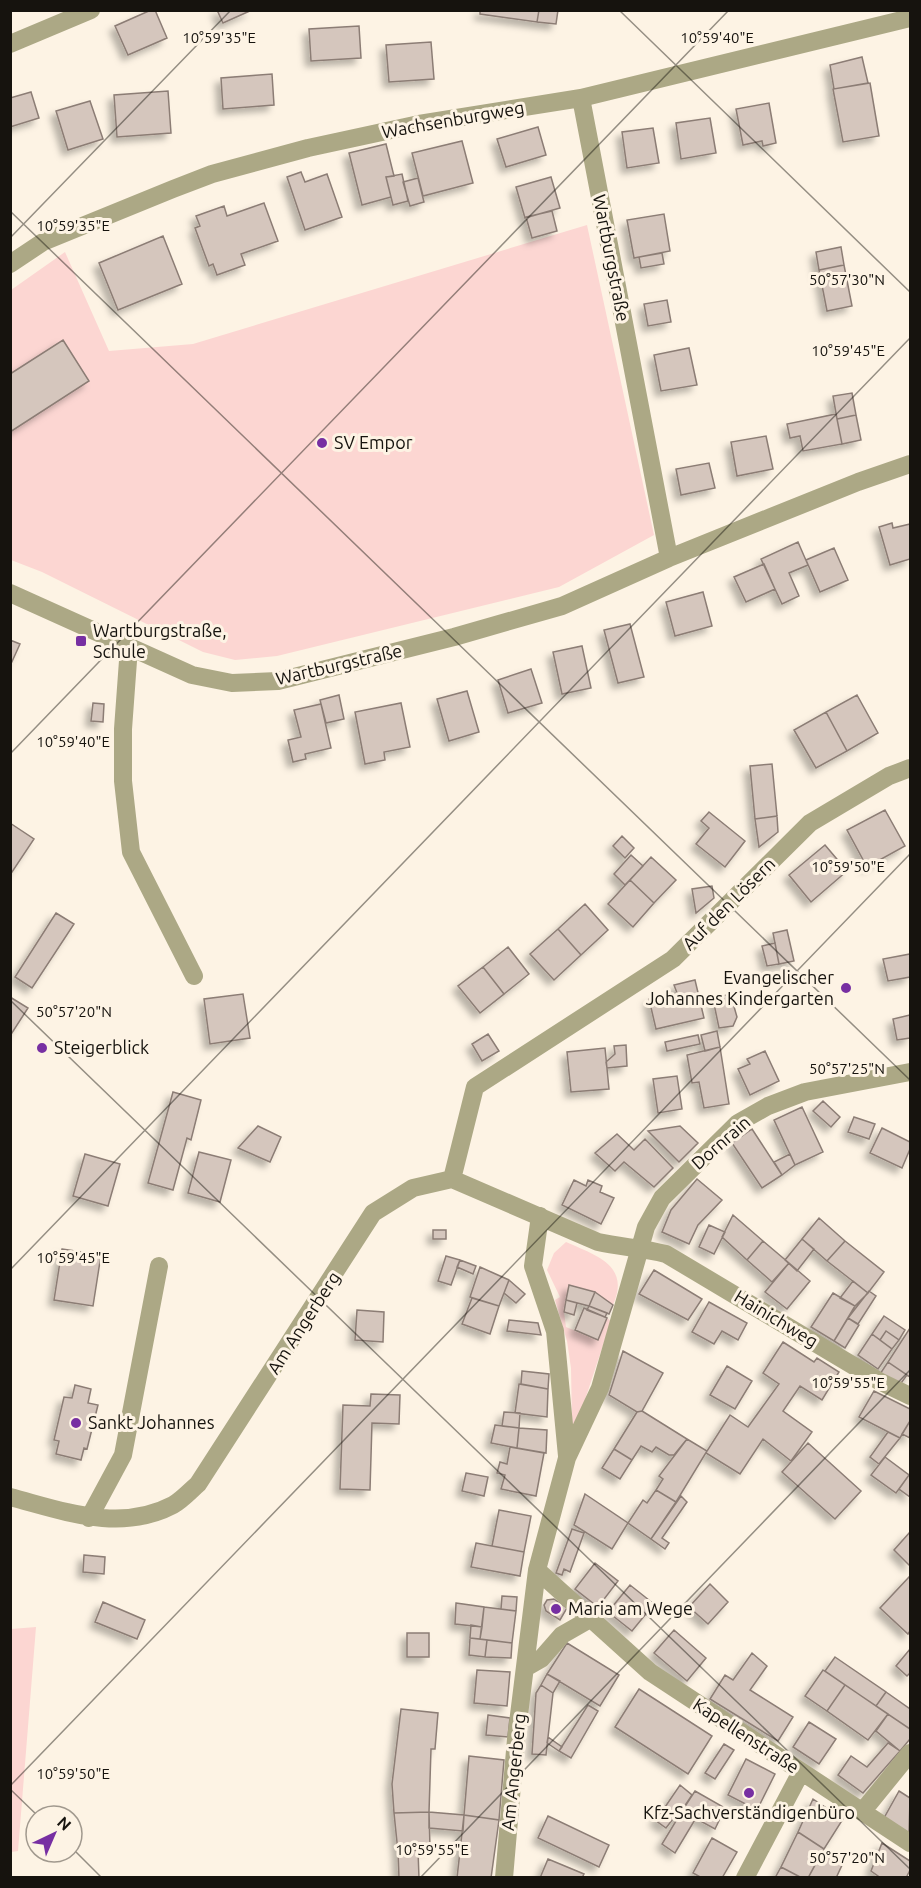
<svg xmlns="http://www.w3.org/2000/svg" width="921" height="1888" viewBox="0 0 921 1888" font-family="Ubuntu,sans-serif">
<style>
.green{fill:#fcd6d2}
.building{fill:#d5c6bd;stroke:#8c7d75;stroke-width:1.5;filter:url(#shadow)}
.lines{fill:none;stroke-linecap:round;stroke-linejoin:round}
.minor{stroke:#aca885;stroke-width:18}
.ticks{fill:none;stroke:#16130e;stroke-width:1.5;stroke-opacity:0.45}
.poi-dot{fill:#772fa2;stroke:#fdf3e4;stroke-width:2}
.labels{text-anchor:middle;stroke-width:6;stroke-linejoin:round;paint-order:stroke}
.street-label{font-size:18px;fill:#16130e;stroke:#fdf3e4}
.poi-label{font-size:18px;fill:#16130e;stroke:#fdf3e4;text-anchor:start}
.ticks-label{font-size:15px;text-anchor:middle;fill:#16130e;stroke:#fdf3e4;stroke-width:6;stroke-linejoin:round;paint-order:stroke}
</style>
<defs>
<filter id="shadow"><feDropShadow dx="-5.5" dy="5.5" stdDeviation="3" flood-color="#0004"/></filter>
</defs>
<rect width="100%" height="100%" fill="#fdf3e4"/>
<path class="green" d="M587,225L654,535L559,587L277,656L235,660L203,652L42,572L11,560V290L65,252L109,351L193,344Z
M566,1242C595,1255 631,1265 613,1305L595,1292L569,1285L564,1312L566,1327L598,1340L607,1318L611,1321L576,1427L572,1424L571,1368L567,1341L555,1300L560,1297L547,1270L554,1253Z
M36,1627L18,1851L11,1852V1629Z"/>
<path class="building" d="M151,10H155L167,38L128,55L115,26Z
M217,10H252L223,23Z
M480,10H539L537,22L480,14Z
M539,10H558L556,24L537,22Z
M359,26L361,58L311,61L309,29Z
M431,42L434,79L389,82L386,45Z
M862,57L868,83L834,89L830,65Z
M272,74L274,105L223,109L221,78Z
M870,83L879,136L843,142L833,89Z
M168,91L171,133L117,137L114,95Z
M31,92L39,118L10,127V98Z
M90,101L103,139L68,150L56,111Z
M769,103L776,143L763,146L762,141L743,145L736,109Z
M710,118L716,153L681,159L676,123Z
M538,127L546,155L506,167L497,139Z
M653,128L659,163L627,168L622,132Z
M462,141L473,183L423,196L412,153Z
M386,144L394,176L386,177L391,197L362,205L349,153Z
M301,172L305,182L327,174L342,217L305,230L287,177Z
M402,174L408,201L393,205L386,177Z
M551,177L560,208L525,218L516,187Z
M418,178L424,202L410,206L403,182Z
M264,203L278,241L241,254L245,265L217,275L213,264L209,266L195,228L200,226L196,216L224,206L227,216Z
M552,211L557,231L532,238L526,217Z
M664,214L670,251L634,258L627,220Z
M163,236L182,284L118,310L99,263Z
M841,247L844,265L819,270L816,252Z
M662,253L664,264L641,268L639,257Z
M844,265L852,306L827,311L819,270Z
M667,300L671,322L648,326L644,304Z
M63,340L89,381L10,432V374Z
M689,348L697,385L661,391L654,355Z
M852,393L856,415L837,419L833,396Z
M836,414L842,444L803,451L800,436L790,438L787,424Z
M856,415L861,440L842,444L837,419Z
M766,436L773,469L737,476L731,442Z
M709,463L715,488L681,495L676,469Z
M892,523L893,528L910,524V559L890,565L879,527Z
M798,542L808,565L789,573L799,596L782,604L761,559Z
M834,548L848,580L820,592L806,560Z
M764,564L775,589L746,602L734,577Z
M703,592L712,626L675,636L666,602Z
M630,624L644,677L618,683L604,630Z
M10,640L20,644L10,666Z
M582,646L591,688L562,694L553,652Z
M531,669L542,703L508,713L498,680Z
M467,691L479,732L449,741L437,699Z
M339,695L344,719L326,723L320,700Z
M857,695L878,733L847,751L826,712Z
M93,703L104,704L103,722L91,721Z
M401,703L410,747L384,752L385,760L365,764L355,712Z
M321,704L331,748L305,754L306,759L293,762L288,740L301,737L294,710Z
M826,712L847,751L816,768L794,730Z
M772,764L777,816L755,819L750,766Z
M885,810L905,846L867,867L847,830Z
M709,812L745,841L725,867L696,844L709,828L701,821Z
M777,816L778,832L759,847L755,819Z
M10,823L34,839L10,875Z
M622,836L634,848L625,858L613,846Z
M825,845L847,871L811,902L789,875Z
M631,855L643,866L625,885L614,874Z
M651,857L676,880L654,903L630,880Z
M630,880L654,903L633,927L608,904Z
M712,886L714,898L696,913L692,889Z
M585,904L608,930L581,955L558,929Z
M56,913L74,924L32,988L15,977Z
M558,929L581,955L554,980L530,954Z
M787,930L794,961L779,964L773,933Z
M775,943L779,964L767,966L762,946Z
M508,947L529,974L504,994L483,967Z
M910,954V977L888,981L883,959Z
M483,967L504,994L480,1013L458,986Z
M695,980L704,1018L656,1029L649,999L677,993L674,985Z
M243,994L250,1038L210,1044L204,999Z
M726,995L733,1003L737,1017L733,1026L719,1028L713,999Z
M10,997L28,1008L10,1036Z
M910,1015V1038L897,1040L893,1019Z
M717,1031L720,1047L705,1051L701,1035Z
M488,1034L499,1051L482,1061L472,1044Z
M698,1035L700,1044L667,1051L665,1042Z
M626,1045L627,1066L607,1068L606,1062L615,1054L614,1046Z
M720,1047L729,1104L704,1108L699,1082L692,1083L687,1055Z
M605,1048L609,1089L571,1092L567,1052Z
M765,1051L779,1081L750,1095L738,1069L750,1064L747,1059Z
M677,1076L682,1109L658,1113L653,1079Z
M173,1092L201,1100L191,1140L187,1138L173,1190L148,1183Z
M823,1101L840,1117L831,1127L813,1111Z
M802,1107L823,1152L795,1165L774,1120Z
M854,1117L875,1124L869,1139L848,1132Z
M258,1126L281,1137L270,1162L238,1148Z
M680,1126L698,1143L679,1162L648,1131Z
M882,1128L910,1142V1149L902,1168L870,1153Z
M752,1129L782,1175L762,1188L732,1143Z
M617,1134L634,1150L645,1139L673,1168L654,1187L624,1162L615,1171L595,1153Z
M199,1152L231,1160L220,1202L188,1193Z
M85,1154L120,1164L108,1206L73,1196Z
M790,1154L795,1165L782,1175L774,1162Z
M697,1179L722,1200L698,1225L689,1244L662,1232L671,1210Z
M574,1180L586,1186L588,1180L602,1186L600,1192L614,1198L601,1224L562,1205Z
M733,1215L763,1241L747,1260L722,1237Z
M819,1218L845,1241L827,1261L802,1239Z
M709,1225L725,1232L714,1254L699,1247Z
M433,1230H446V1239H433Z
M802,1239L814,1249L797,1271L785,1260Z
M763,1241L789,1263L772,1282L747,1260Z
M845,1241L884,1272L868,1293L827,1261Z
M62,1249L101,1255L93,1306L54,1300Z
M446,1256L460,1260L451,1285L438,1281Z
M460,1260L476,1266L473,1274L457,1267Z
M789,1263L810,1281L787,1309L765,1292Z
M480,1267L509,1280L499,1306L470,1297Z
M654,1270L702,1299L688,1320L639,1294Z
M509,1280L525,1294L516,1303L504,1293Z
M853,1281L868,1293L855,1306L840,1298Z
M569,1285L595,1292L589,1306L566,1300Z
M869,1291L876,1296L858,1324L848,1318Z
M595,1292L613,1305L609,1314L589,1306Z
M833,1293L855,1306L834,1341L811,1327Z
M472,1298L499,1306L490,1334L462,1324Z
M566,1300L577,1303L574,1315L564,1312Z
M709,1302L747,1323L738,1340L722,1331L714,1344L692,1332Z
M589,1306L607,1313L605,1317L587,1310Z
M584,1308L607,1318L598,1340L575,1330Z
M357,1310L384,1312L383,1342L355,1340Z
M884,1316L905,1330L899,1340L886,1331L880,1340L872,1334Z
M848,1318L859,1325L845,1348L834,1341Z
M509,1320L538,1323L541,1335L507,1331Z
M910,1328V1377L888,1362Z
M886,1331L899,1340L892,1349L880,1340Z
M872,1334L892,1349L878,1369L858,1355Z
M783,1342L814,1362L817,1358L839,1372L822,1400L800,1386L783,1411L812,1432L791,1461L763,1439L740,1474L706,1453L707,1451L730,1415L748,1427L779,1384L763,1373Z
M623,1351L663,1373L642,1411L637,1412L609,1395Z
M888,1362L907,1375L899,1386L880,1374Z
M727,1366L752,1381L735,1409L710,1395Z
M522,1371L549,1374L548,1389L521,1384Z
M519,1384L548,1389L547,1417L515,1413Z
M75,1385L91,1389L88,1403L98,1405L87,1449L84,1448L81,1460L56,1454L59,1441L54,1440L64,1397L72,1398Z
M874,1391L910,1409V1421L900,1438L859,1417Z
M371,1394L400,1395L399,1424L372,1423L370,1490L340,1489L343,1405L370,1406Z
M642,1411L687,1439L674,1455H669L656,1447L652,1452L641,1446L632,1460L614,1449L637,1412Z
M504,1412L520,1413L519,1428L502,1426Z
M910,1421V1438L902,1434Z
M495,1425L519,1428L517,1448L491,1443Z
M519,1428L547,1430L546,1453L517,1448Z
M888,1432L900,1438L879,1464L870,1457Z
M687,1439L707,1451L676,1502L656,1490L663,1479L659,1476Z
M808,1443L861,1491L835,1519L782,1472Z
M510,1447L544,1453L536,1496L501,1489L505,1475L497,1473L500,1462L507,1464Z
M614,1449L632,1460L620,1479L602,1468Z
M885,1457L909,1475L896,1493L871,1475Z
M466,1473L488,1477L484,1496L462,1491Z
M909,1475L910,1476V1497L899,1489Z
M656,1490L676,1502L651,1539L628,1523L643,1500L647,1503Z
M585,1494L628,1523L612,1549L574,1525Z
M681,1496L687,1502L662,1538L669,1543L665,1549L651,1539Z
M499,1510L531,1516L524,1552L492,1546Z
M572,1529L584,1533L570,1572L564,1569L562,1575L556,1573Z
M910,1532V1566L894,1550Z
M476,1543L524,1552L520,1576L471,1567Z
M84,1555L105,1557L104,1574L83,1572Z
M595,1563L618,1581L598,1607L575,1589Z
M910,1576V1631L908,1634L880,1608Z
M710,1584L728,1602L708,1624L689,1607Z
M630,1585L654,1604L632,1631L608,1612Z
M502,1596L517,1597L516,1611L501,1609Z
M554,1599L567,1608L560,1620L546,1611L544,1605L547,1600Z
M103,1602L145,1620L137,1639L95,1622Z
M456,1603L484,1607L482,1627L455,1624Z
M484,1607L516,1611L512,1643L480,1639Z
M471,1625L482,1627L480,1639L470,1638Z
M674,1630L706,1658L687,1681L654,1653Z
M407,1633H429V1657H407Z
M470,1638L487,1640L485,1657L469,1655Z
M487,1640L512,1643L511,1658L485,1657Z
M567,1643L619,1675L600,1706L547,1674Z
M910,1649V1673L907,1676L896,1666Z
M752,1653L767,1666L750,1690L793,1717L778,1741L710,1699L725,1675L733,1680Z
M835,1657L886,1692L876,1706L825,1671Z
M477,1670L510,1672L507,1706L474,1703Z
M823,1670L845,1685L827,1711L805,1696Z
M547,1674L560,1681L553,1693L541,1685Z
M541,1685L553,1693L546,1755L532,1754L536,1693Z
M845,1685L888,1714L868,1740L827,1711Z
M639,1689L712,1736L688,1774L615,1727Z
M886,1692L910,1709V1729L876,1706Z
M588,1705L598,1711L571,1758L559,1751Z
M401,1709L438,1713L435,1749H431L429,1812L394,1813L392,1784Z
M888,1714L910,1729V1739L900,1751L876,1731Z
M488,1715L510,1718L508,1737L486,1735Z
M809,1722L836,1739L819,1764L793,1747Z
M548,1737L562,1747L559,1751L547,1743Z
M888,1743L900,1751L863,1793L838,1775L851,1756L867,1767Z
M724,1744L734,1750L715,1779L705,1773Z
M469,1756L504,1760L499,1820L464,1815Z
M746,1759L775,1774L757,1810L728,1795Z
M680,1785L692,1795L678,1816L665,1807Z
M695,1791L725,1808L715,1829L682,1811Z
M899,1791L910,1798L909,1833L884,1818Z
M813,1799L843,1819L824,1849L798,1832Z
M665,1807L676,1815L666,1828L655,1820Z
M682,1811L696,1818L675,1853L662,1844Z
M429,1812L430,1848L398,1852L394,1813Z
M429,1812L464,1815L463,1831L429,1828Z
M464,1815L499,1820L491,1878H457Z
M548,1816L609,1845L599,1867L538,1838Z
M798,1832L824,1849L808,1878H802L781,1867Z
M712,1838L737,1852L722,1878H702L693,1873Z
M882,1843L910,1861V1870L906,1878H881L871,1871Z
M418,1850L419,1878H399L398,1852Z
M822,1852L843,1863L836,1878H808Z
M548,1859L584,1874L582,1878H540Z
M781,1867L802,1878H775Z"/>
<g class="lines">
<path class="minor" d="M10,44L91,10
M581,98L669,558
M10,264L43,242L173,189L212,174L308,148L419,124L581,98L910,18
M10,593L192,675L232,683L278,681L454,637L562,606L669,558L858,482L910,464
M129,647L123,729V781L131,852L194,976
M452,1179L475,1087L673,959L810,823L889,776L910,768
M540,1216L533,1266L555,1331L567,1456
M10,1497C64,1511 120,1533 173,1505C182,1500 190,1491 198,1484L373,1213L413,1188L452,1179L598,1242C621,1247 643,1248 666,1254L879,1381L910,1396
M89,1518L123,1455L159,1266
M537,1570L650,1672L910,1843
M527,1667L541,1659L562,1635L590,1619
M862,1812L910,1753
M504,1878L516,1739L537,1570L567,1458L600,1388L646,1227L662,1198L738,1123L768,1106L805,1092L910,1072
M745,1878L801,1772"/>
</g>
<path class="ticks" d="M619,10L910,292M10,211L910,1080M10,238L231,10M10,754L729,10M10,1000L910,1869M10,1270L910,338M10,1786L910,854M10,1789L38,1816M72,1848L102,1878M420,1878L910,1370"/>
<g class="poi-dot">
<circle cx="322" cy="443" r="6"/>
<rect x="75" y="635" width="12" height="12" rx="3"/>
<circle cx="846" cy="988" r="6"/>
<circle cx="42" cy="1048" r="6"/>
<circle cx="76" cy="1423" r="6"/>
<circle cx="556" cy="1609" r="6"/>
<circle cx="749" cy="1793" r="6"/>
</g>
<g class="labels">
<g class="street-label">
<text transform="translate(453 120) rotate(-10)" y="6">Wachsenburgweg</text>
<text transform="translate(611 258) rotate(79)" y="6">Wartburgstraße</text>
<text transform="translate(339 665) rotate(-13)" y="6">Wartburgstraße</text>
<text transform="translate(729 904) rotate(-45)" y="6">Auf den Lösern</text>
<text transform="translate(721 1143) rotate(-41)" y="6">Dornrain</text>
<text transform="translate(776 1319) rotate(31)" y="6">Hainichweg</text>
<text transform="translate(304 1323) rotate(-57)" y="6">Am Angerberg</text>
<text transform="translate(746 1736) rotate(33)" y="6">Kapellenstraße</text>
<text transform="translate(514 1772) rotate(-84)" y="6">Am Angerberg</text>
</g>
<g class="poi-label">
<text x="334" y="449">SV Empor</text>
<text x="93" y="637">Wartburgstraße,<tspan x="93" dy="21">Schule</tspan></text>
<text x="834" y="984" text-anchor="end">Evangelischer<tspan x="834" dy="21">Johannes Kindergarten</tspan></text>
<text x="54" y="1054">Steigerblick</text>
<text x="88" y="1429">Sankt Johannes</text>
<text x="568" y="1615">Maria am Wege</text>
<text x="749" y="1819" text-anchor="middle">Kfz-Sachverständigenbüro</text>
</g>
</g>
<g class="ticks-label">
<text x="219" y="43">10°59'35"E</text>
<text x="717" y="43">10°59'40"E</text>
<text x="73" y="231">10°59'35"E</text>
<text x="847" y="285">50°57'30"N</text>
<text x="848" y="356">10°59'45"E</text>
<text x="73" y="747">10°59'40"E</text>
<text x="848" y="872">10°59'50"E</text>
<text x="74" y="1017">50°57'20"N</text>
<text x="847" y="1074">50°57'25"N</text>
<text x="73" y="1263">10°59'45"E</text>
<text x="848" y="1388">10°59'55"E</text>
<text x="73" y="1779">10°59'50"E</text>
<text x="432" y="1855">10°59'55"E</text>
<text x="847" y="1863">50°57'20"N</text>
</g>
<rect width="921" height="1888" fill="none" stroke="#16130e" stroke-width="24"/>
<g transform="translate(54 1834) rotate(44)"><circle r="28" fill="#fdf3e4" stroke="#a1998e" stroke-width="1.5"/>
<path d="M0-4.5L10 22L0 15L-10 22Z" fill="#772fa2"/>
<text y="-9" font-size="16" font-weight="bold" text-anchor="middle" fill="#16130e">N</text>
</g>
</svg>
